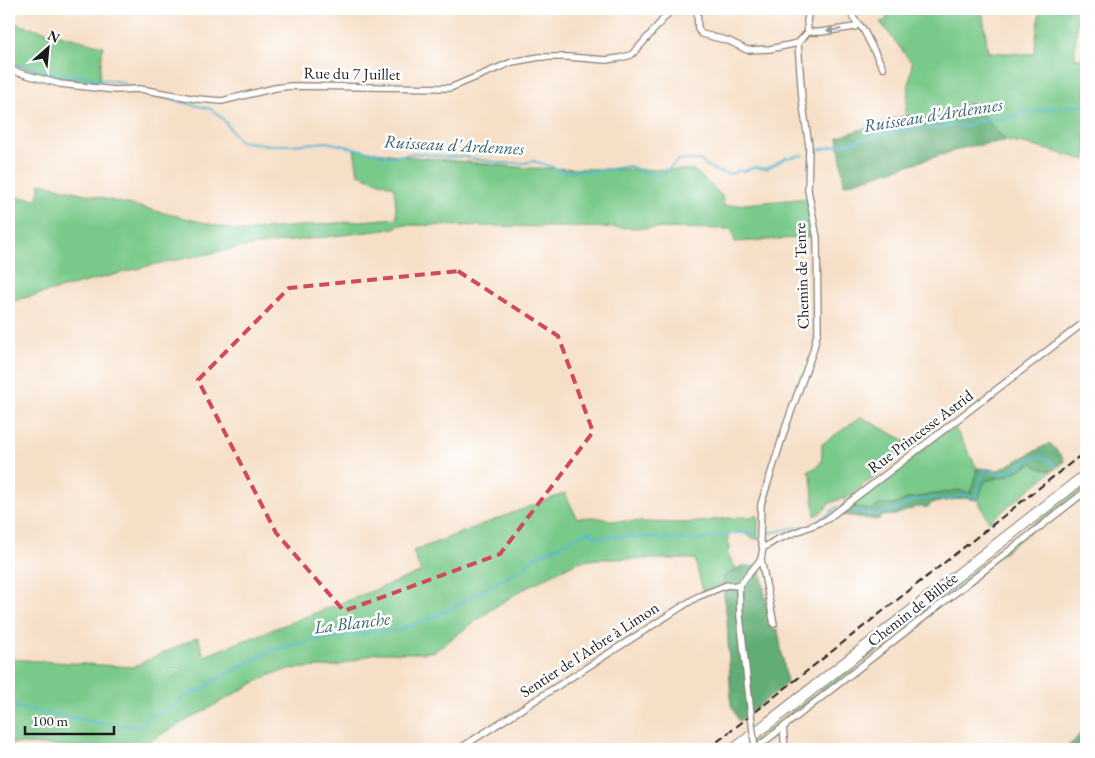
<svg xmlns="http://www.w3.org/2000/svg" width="1095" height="758" viewBox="0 0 1095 758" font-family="'EB Garamond',serif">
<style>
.green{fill:#79c98a;stroke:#4a7253}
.forest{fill:#62ad76;stroke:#3f6449}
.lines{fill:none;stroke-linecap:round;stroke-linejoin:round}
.stream{stroke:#57b9d6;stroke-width:2}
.street-casing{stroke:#897e72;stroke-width:8}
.highway-casing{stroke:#897e72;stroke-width:13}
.street{stroke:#fff;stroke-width:5.5}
.highway{stroke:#fff;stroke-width:11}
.rail{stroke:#1c1c1c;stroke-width:2;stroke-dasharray:8 4;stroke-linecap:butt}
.street-bridge-casing{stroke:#897e72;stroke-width:8;stroke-linecap:butt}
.street-bridge{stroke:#fff;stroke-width:5.5}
.oneway{fill:#999}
.marked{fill:none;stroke:#d1495b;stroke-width:4;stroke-dasharray:10 6;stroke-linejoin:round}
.labels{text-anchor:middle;stroke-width:5;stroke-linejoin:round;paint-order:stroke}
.street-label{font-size:16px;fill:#1c1c1c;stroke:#fff}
.water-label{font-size:18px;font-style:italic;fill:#376370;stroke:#fff}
</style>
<rect width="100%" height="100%" fill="#fff"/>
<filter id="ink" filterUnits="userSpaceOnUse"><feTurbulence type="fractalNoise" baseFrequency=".02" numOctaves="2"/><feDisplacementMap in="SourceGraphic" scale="10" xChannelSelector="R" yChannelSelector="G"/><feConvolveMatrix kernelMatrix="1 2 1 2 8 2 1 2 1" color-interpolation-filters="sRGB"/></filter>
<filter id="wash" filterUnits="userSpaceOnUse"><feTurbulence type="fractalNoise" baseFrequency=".0096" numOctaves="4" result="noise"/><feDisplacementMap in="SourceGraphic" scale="20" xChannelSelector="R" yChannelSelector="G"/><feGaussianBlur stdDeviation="1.12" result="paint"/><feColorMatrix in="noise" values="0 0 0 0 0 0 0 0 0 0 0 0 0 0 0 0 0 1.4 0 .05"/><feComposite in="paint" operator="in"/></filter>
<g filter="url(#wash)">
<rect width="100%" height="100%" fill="#f6dfc7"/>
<path class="green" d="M905,9H982L988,52L1034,54L1040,9H1086V16H1077L1075,58L1086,60V160L1033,146L1006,141L971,103L942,120L905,115L912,63L880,22L887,20L885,13Z
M9,22L103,46L99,83L68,79L9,64Z
M354,149L405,156L527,168L694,170L722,196L724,206L808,198L814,237L735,242L732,229L399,225L393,229L242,247L152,265L9,302V196L37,199L40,183L239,231L397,218L394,187L358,174Z
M861,417L915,446L844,500L843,498L828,504L825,509L815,516L811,477L808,471C825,464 821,461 822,444Z
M954,426L977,468L971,493L907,499L894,505H879L872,510L849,506Z
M1033,463L1036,467L1052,471L989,522L978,500L984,481L1006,476Z
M1086,483V488L751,749H744Z
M565,493L577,518L594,517L615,521L688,523L730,518L758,516V540L740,532L728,535L729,550L727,553L736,569L724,577L723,584L703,592L695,559H597L577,562L522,590L495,607L435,651L422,653H376L337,666L289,669L273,674L254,683L135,749L133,741L102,746L78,747L9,743V659L132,667L198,637L204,656L421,572L413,551Z"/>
<path class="forest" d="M971,103L1006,141L967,147L844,185L838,137L905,115L942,120Z
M1050,443L1064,459L1063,463L1052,471L1036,467L1033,463L1006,476L985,481L978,500L964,498L932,503L928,507H917L895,515L881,516L878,520L843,515L844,511L849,506L872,510L879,505H894L907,499L958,490L971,493L977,468L999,470Z
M741,566H760L771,630H778L787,683L739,721L731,705L727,620L723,588L724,577Z
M1086,726V749H1065L1076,739Z"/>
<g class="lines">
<path class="stream" d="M9,62L38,70L121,82L129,87
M139,92L211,109L223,119L239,141L269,145H292L327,142L393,157L415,153L449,157L465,156L474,159L502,163H525L534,161L564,171L591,172L629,166L652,175L664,174L678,160H699L716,171L731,174L737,171H745L755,167L766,169L786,158L804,155
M814,151L910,128L941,129L950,125L965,126L987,119L1009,118L1021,113L1035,112L1055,108L1086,105
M848,509L876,515L899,508L914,500L935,498L949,499L965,495L976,497L984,470C989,471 998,474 1004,473C1025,469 1036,442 1056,467
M819,520L828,515L837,507
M764,534L803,526
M9,706L105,724L140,727L150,716L177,704L184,696L200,691L215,680L270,651L312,640L375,632L397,631L445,612L524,567L537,556L570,541L586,532L589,531L596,537H616L625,536L696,540L738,533L757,534"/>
</g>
</g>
<g filter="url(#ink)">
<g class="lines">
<defs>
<path id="street" d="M697,9L698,29L702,34L729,41L747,50L770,49L798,43L808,32
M849,9L854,19L863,29L883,68
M808,32H821L855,27L857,23
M808,32L807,21L809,9
M9,70L60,84L115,90L140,89L197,99L222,101L275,88L291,86L450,88L512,62L540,57H568L606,60L620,58L631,55L640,46L672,9
M763,548L776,540L826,520L1086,321
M774,624L761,559L763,548L760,539L761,504L787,423L813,351L818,330L817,238L808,190L809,146L802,99L798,43
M749,697L740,616L739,586L761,559
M783,727L785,749
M459,749L697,597L727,585L739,586
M755,749L1086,491"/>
<path id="highway" d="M735,749L1086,475"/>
</defs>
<use href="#street" class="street-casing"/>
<use href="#highway" class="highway-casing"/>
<use href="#street" class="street"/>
<use href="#highway" class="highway"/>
<path class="rail" d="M708,749L1086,451"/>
<defs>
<path id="street-bridge" d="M749,697L755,749"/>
</defs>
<use href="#street-bridge" class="street-bridge-casing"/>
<use href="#street-bridge" class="street-bridge"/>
</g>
<defs><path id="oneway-solid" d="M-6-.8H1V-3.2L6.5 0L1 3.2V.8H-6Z" transform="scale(1.25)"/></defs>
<use class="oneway" href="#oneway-solid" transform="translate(834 30) rotate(173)"/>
</g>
<path class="marked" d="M458,271L558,336L593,432L500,554L344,611L276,533L198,380L289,288Z"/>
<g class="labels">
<g class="street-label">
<text transform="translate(352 73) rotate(1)" y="6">Rue du 7 Juillet</text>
<text transform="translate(801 276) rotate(-92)" y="6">Chemin de Tenre</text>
<text transform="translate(920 431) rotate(-37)" y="6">Rue Princesse Astrid</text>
<text transform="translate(912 609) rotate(-38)" y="6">Chemin de Bilhée</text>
<text transform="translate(589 649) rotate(-33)" y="6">Sentier de l'Arbre à Limon</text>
</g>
<g class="water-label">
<text transform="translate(933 115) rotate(-9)" y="6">Ruisseau d'Ardennes</text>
<text transform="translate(454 145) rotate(3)" y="6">Ruisseau d'Ardennes</text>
<text transform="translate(352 623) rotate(-7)" y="6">La Blanche</text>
</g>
</g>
<rect width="1095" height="758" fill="none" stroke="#fff" stroke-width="30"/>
<g transform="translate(48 48) rotate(27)" stroke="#ffffff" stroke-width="4" paint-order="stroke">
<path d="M0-4L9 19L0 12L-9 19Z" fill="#1c1c1c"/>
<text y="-8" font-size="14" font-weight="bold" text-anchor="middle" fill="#1c1c1c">N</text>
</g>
<path d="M25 726v8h89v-8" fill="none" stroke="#1c1c1c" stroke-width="2.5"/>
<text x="32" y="726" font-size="15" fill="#1c1c1c" stroke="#ffffff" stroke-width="4" paint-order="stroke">100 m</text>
</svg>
